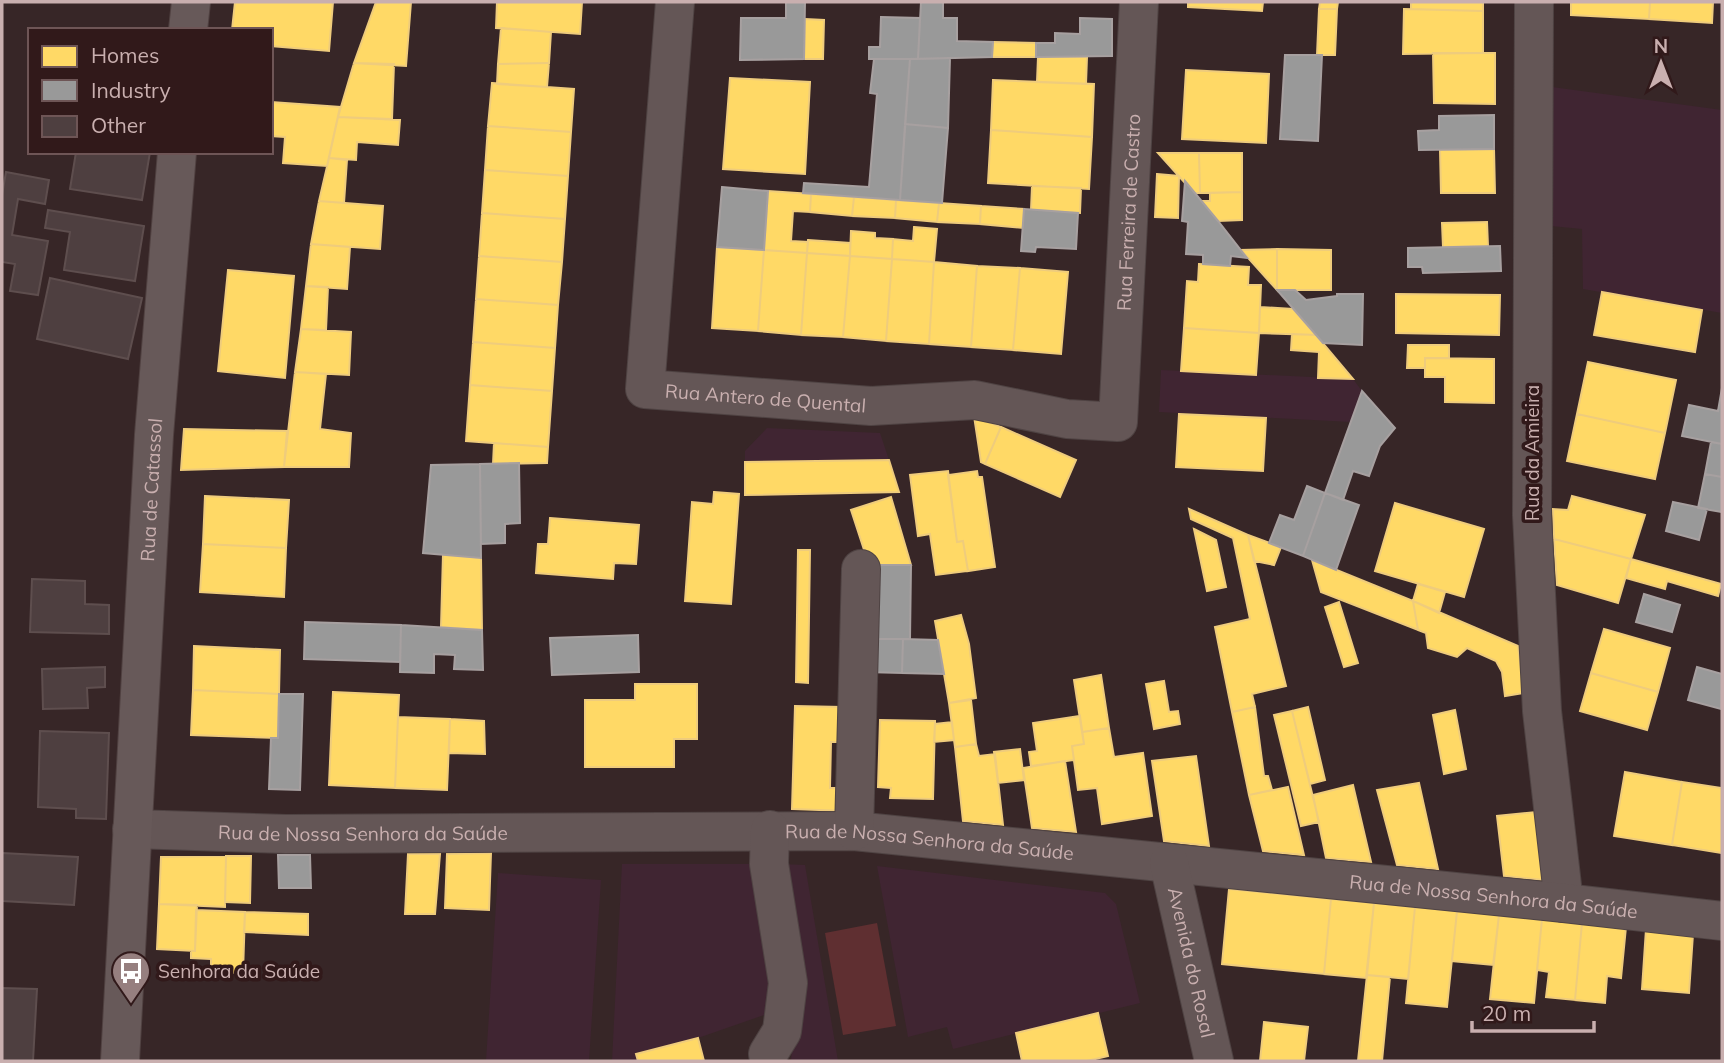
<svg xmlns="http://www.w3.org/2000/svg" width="1724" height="1063" viewBox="0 0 1724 1063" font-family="Mulish,sans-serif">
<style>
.green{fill:#402532}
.water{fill:#5f2f31}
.homes{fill:#ffd966;stroke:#efcc7c;stroke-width:2}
.industry{fill:#999;stroke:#a7a0a0;stroke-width:2}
.building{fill:#4e3f40;stroke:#5e4e4e;stroke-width:2}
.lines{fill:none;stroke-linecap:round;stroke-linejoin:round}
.minor-casing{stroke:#4f4343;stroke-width:40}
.major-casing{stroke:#504141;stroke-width:40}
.minor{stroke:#645656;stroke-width:38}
.major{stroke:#675959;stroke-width:38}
.labels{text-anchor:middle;stroke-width:7;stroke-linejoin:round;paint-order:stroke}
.street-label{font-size:19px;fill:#c9afaf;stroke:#31191a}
.poi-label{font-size:19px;fill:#c9afaf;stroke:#31191a;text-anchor:start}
</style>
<rect width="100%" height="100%" fill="#372627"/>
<path class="green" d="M1552,87L1722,110V313L1583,289L1582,229L1551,226Z
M1161,370L1353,379L1362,391L1351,422L1159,412Z
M767,428L880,433L889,460L745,462V451Z
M622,864H761L772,983L764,1015L698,1038L636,1053L638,1061H612Z
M780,864L805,865L838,1061H791L798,982Z
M877,866L1105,893L1116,904L1140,1003L953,1049L947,1027L908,1037Z
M498,873L601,880L589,1061H486Z"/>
<path class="water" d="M877,923L896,1026L843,1035L825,933Z"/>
<path class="homes" d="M235,2H333L329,51L271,46V30H232Z
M376,2H411L406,66L354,63Z
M497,2H582L580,34L496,28Z
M1188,2H1263L1262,11L1188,7Z
M1320,2H1338L1337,9H1319Z
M1411,2H1483V11L1411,9Z
M1571,2H1650L1649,19L1571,15Z
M1650,2H1713L1712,23L1649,19Z
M1319,9H1337L1335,55H1317Z
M1404,9L1483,11V53L1403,54Z
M805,19L824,20L823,59H804Z
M501,28L551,32L549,63L498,64Z
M993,42L1036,43V57H992Z
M1433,53H1495V104L1434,103Z
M1038,57H1087L1086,84L1037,82Z
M354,63L394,64L392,119L338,117Z
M549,63L547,87L497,84L498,64Z
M1186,70L1269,74L1266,143L1182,139Z
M730,78L810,82L805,174L723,169Z
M993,80L1094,84L1092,137L991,130Z
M492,83L574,89L571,132L488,126Z
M271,102L340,107L327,166L283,163L285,137L271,136Z
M338,117L400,120L398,145L357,142L356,160L329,158Z
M488,126L571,132L568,176L485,170Z
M991,130L1092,137L1089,189L988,183Z
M1494,149L1495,193H1441L1440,150Z
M1158,153H1199L1200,193H1194Z
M1199,153H1242V192L1200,193Z
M329,158L347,160L344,203L319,201Z
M485,170L568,176L565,219L482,213Z
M1157,174L1179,176L1178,218L1155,217Z
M1032,186L1081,188L1080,213L1031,210Z
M768,191L811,194L810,212L793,211L791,241L808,242L807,253L764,250Z
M1242,192V220L1218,221L1201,201H1210V193Z
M811,194L854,197L852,216L810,212Z
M854,197L896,200L895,218L852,216Z
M896,200L939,203L937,222L895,218Z
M319,201L383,206L380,249L311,244Z
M939,203L981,206L980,224L937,222Z
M981,206L1024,209L1023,228L980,224Z
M482,213L565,219L562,262L479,256Z
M1487,222L1488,246L1443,247L1442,223Z
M914,227L937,229L934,262L892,259L893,239L913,241Z
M851,231L875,233V238L893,239L892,259L850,256Z
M808,240L850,243V256L807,253Z
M311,244L350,247L347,289L306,286Z
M717,247L764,250L758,331L712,328Z
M1277,249V290L1241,250Z
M1277,249L1331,250V290H1277Z
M764,250L807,253L801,335L758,331Z
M807,253L850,256L843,337L801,335Z
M479,256L562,262L558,305L476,299Z
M850,256L892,259L886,341L843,337Z
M892,259L934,262L929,344L886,341Z
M934,262L977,266L971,347L929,344Z
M1199,264L1249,267L1248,285H1261L1259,333L1184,328L1187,281L1198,282Z
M977,266L1020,268L1013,350L971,347Z
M1020,268L1068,272L1061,354L1013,350Z
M228,270L294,276L285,378L218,371Z
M306,286L328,287L326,330L301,329Z
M1602,292L1702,310L1695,352L1594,335Z
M1396,294L1500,295L1499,335L1396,333Z
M476,299L558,305L555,348L473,342Z
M1260,307L1293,309L1316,335L1259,333Z
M1184,328L1259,333L1256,375L1181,371Z
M301,329L351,332L349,375L295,372Z
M1292,334L1316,335L1353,379L1318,378L1319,352L1291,350Z
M473,342L555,348L552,391L470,385Z
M1408,345H1449V358H1425V368H1407Z
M1425,358L1494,359V403L1445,402V377H1425Z
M1588,362L1676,380L1665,433L1577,414Z
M295,372L326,374L320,429L351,433L349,467H284Z
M470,385L552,391L548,447L466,441Z
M1179,414L1266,418L1263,471L1176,467Z
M1577,414L1665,433L1655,479L1567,461Z
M974,416L1001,427L985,464L981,462Z
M1001,427L1076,460L1060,497L985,464Z
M184,429L287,431L284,467L181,470Z
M494,443L548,447L547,463L493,464Z
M889,460L899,492L745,495V462Z
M948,471L957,542L963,541L968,571L936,575L930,534L918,536L910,475Z
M977,471L978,477H982L995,567L968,571L963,541L957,542L948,475Z
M714,492L739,494L731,604L685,601L692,502L713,504Z
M205,496L289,500L286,548L203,544Z
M1572,496L1645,515L1631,559L1554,539L1553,509L1568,510Z
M891,497L911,565H869L851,510Z
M1395,503L1484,529L1464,597L1375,571Z
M1189,509L1248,535L1286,686L1252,694L1255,707L1232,712L1215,627L1250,619L1233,538L1191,519Z
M550,518L639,525L636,564L614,563L613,579L536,573L538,544H548Z
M1194,529L1216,540L1226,587L1207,591Z
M1248,535L1281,547L1274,565L1254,561Z
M1554,539L1631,559L1618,603L1557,585Z
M203,544L286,548L284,597L200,592Z
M798,550H810L808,683L796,682Z
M443,554L481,558L482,630L441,627Z
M1631,559L1721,584L1718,596L1667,581L1665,589L1626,578Z
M1312,560L1413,601L1418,630L1321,592Z
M1418,584L1445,592L1439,613L1413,601Z
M1413,601L1518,646L1524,693L1505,696L1502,672L1496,661L1467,648L1457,657L1428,648L1426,633L1418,630Z
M1339,602L1358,663L1344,667L1325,607Z
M961,615L969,644L976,698L949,703L935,621Z
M1604,629L1670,648L1658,692L1591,673Z
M194,646L280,650L279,694L193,690Z
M1591,673L1658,692L1647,730L1580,711Z
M1101,675L1109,728L1082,732L1074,680Z
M1164,681L1169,712L1178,711L1180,724L1154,729L1146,684Z
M635,684H697V739H674V767H585V700H635Z
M193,690L279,694L278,738L191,735Z
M333,692L399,695L395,788L329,785Z
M971,700L976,744L955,747L949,703Z
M795,706L842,707L841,742H831L830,788H847L846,811L792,809Z
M1255,707L1264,776H1268L1272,790L1249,795L1232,712Z
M1308,707L1325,780L1310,784L1292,711Z
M1455,710L1466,769L1444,774L1433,715Z
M1292,711L1319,822L1301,826L1274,715Z
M1080,716L1084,744L1072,746L1074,760L1031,766L1029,752L1037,751L1033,723Z
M398,717L450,719L447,790L395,788Z
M450,719L484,721L485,754L449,753Z
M880,720L935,721L933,799L890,798L891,788L878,787Z
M952,722L954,740L934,742L935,724Z
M1109,728L1114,757L1143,753L1152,816L1102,824L1097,788L1078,790L1072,746L1084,744L1082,732Z
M976,744L979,756L995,754L1003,825L963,821L955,747Z
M1020,749L1024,780L998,783L994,752Z
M1196,756L1209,846L1164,841L1152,761Z
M1065,761L1076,832L1032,828L1023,768Z
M1625,772L1682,782L1672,845L1614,836Z
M1682,782L1722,788V853L1672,845Z
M1419,783L1438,869L1397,865L1377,790Z
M1353,785L1371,862L1326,858L1313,795Z
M1288,787L1304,855L1263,851L1249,795Z
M1536,812L1543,880L1504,876L1497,816Z
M491,853L489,910L445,908L447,854Z
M408,854H440L435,914H405Z
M226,856L225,907L159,904L161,857Z
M226,856H251L250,903L225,902Z
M1229,889L1331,899L1324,974L1222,964Z
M1331,899L1374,903L1366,978L1324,974Z
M1374,903L1415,907L1408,979L1367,975Z
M159,904L197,905L195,951L157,949Z
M1415,907L1457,911L1447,1007L1406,1003Z
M196,910L245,912L243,973L211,972V959L191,958V951H195Z
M1457,911L1499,915L1493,965L1452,961Z
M245,912L308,914V935L244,932Z
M1499,915L1542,919L1534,1003L1490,999Z
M1542,919L1582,923L1575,1000L1546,997L1549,972L1537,970Z
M1582,923L1626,927L1621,978L1607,976L1605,1003L1575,1000Z
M1646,929L1693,934L1689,993L1642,989Z
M1367,975L1390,977L1382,1061H1358Z
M1098,1013L1108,1056L1087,1061H1022L1016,1033Z
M1264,1022L1308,1027L1304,1061H1260Z
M698,1038L704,1061H638L636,1054Z"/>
<path class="industry" d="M786,2H805L804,59L740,60L741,18H786Z
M921,2H943V18H957V41L993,42L992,57L918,59Z
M881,17L920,18L918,59H869V47H880Z
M1080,18L1112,19V56L1036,57V43H1055V33L1080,34Z
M1285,55H1322L1318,141L1280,139Z
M950,58L948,128L905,124L910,59Z
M874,59H910L900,200L803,193L804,183L869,187L877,94L870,93Z
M1494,115V149L1419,150L1418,131L1439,130V116Z
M905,124L948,128L942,203L900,200Z
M1185,181L1218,221L1247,258L1231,256L1230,266L1203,264V255L1186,254L1188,222L1182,221Z
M722,187L768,191L764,250L717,247Z
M1024,209L1078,213L1076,249L1036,247L1035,252L1021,251Z
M1500,246L1501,271L1423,273L1422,267H1408V248Z
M1277,290H1295L1306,300L1337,296V294H1363L1362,345L1323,343Z
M1722,388V444L1682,436L1689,405L1718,411Z
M1362,391L1395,428L1380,446L1369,476L1353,471L1343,500L1325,493Z
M1711,442L1722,444V477L1705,474Z
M519,463L520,523L505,524V543L481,544L480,464Z
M480,464L481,558L423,553L431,465Z
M1705,474L1722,477V512L1698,508Z
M1307,486L1325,493L1303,556L1269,543L1280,515L1294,520Z
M1325,493L1359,505L1336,570L1303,556Z
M1673,502L1707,509L1699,540L1666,531Z
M875,565H911L910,639H874Z
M1644,594L1680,605L1672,632L1636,622Z
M305,622L401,625L400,662L304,659Z
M401,625L482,630L483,670L454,669L455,655L434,654V673L400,672Z
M638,635L639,672L552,675L550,638Z
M874,639H903L902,673L866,672Z
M903,639L938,640L944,674L902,673Z
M1697,667L1722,674L1721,709L1688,700Z
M279,694H303L300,790L269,789L271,738H278Z
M278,855H310L311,888H279Z"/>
<path class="building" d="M76,152H150L142,200L70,189Z
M6,172L49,180L45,204L18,199L12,235L48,241L38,295L10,291L15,264L2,262V195Z
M48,210L144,226L135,281L64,270L70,232L45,228Z
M50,278L142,298L128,359L37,339Z
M32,579L85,581V604L109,605V634L30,632Z
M105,667V687L87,688L88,708L43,709L42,669Z
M40,731L109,733L106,819L76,818V809L38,807Z
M2,853L78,857L74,905L2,901Z
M2,988L37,989L33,1061H2Z"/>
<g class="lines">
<defs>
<g id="minor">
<path id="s1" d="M675,2L645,389L871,406L975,400L1067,419L1118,422L1139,2"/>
<path d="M1534,2L1532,515L1542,711L1564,903"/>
<path id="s2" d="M132,829L286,834L854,831L1564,903L1722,921"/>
<path d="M854,831L861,569"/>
<path id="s3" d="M1169,863L1214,1061"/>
<path d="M768,1054L782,1031L788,983L769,864L770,830"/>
</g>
<g id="major">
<path d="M188,30L191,2"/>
<path id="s4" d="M120,1061L154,435L177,152"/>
</g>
</defs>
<use href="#minor" class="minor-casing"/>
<use href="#major" class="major-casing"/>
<use href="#minor" class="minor"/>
<use href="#major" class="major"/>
</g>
<defs>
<symbol id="bus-pin" viewBox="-11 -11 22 30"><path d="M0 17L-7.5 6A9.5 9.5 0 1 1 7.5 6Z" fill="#967f7f" stroke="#31191a"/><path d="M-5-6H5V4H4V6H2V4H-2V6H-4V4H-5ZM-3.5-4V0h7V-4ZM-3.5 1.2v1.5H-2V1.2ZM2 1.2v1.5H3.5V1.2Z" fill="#fff"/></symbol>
</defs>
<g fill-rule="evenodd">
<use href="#bus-pin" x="109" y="949" width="44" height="60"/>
</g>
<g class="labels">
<g class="street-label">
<text dy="7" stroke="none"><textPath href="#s1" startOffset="1074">Rua Ferreira de Castro</textPath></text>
<text dy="7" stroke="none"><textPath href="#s1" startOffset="509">Rua Antero de Quental</textPath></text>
<text transform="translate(1532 453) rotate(-90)" y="7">Rua da Amieira</text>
<text dy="7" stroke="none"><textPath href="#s4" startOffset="572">Rua de Catassol</textPath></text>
<text dy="7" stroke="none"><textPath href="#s2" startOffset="231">Rua de Nossa Senhora da Saúde</textPath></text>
<text dy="7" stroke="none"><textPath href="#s2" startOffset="798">Rua de Nossa Senhora da Saúde</textPath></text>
<text dy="7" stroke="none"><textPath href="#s2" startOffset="1365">Rua de Nossa Senhora da Saúde</textPath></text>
<text dy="7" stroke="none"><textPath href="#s3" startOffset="102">Avenida do Rosal</textPath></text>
</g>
<g class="poi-label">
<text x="158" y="978">Senhora da Saúde</text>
</g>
</g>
<rect width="1724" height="1063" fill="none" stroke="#c9afaf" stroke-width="7"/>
<rect x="28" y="28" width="245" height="126" fill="#31191a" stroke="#6e5556" stroke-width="2"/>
<rect x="42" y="46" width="35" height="21" fill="#ffd966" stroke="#6e5556" stroke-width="2"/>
<text x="91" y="63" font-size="21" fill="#c9afaf">Homes</text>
<rect x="42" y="80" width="35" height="21" fill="#999999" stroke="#6e5556" stroke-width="2"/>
<text x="91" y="98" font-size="21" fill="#c9afaf">Industry</text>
<rect x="42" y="116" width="35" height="21" fill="#4e3f40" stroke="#6e5556" stroke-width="2"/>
<text x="91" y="133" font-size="21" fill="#c9afaf">Other</text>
<g transform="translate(1661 63)" stroke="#31191a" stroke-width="5" paint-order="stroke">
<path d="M0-5L12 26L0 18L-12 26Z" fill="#c9afaf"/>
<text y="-10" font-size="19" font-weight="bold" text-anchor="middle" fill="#c9afaf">N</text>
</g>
<path d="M1472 1021v10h122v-10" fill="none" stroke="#c9afaf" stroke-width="3.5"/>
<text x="1482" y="1021" font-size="21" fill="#c9afaf" stroke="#31191a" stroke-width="5" paint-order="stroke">20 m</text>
</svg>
